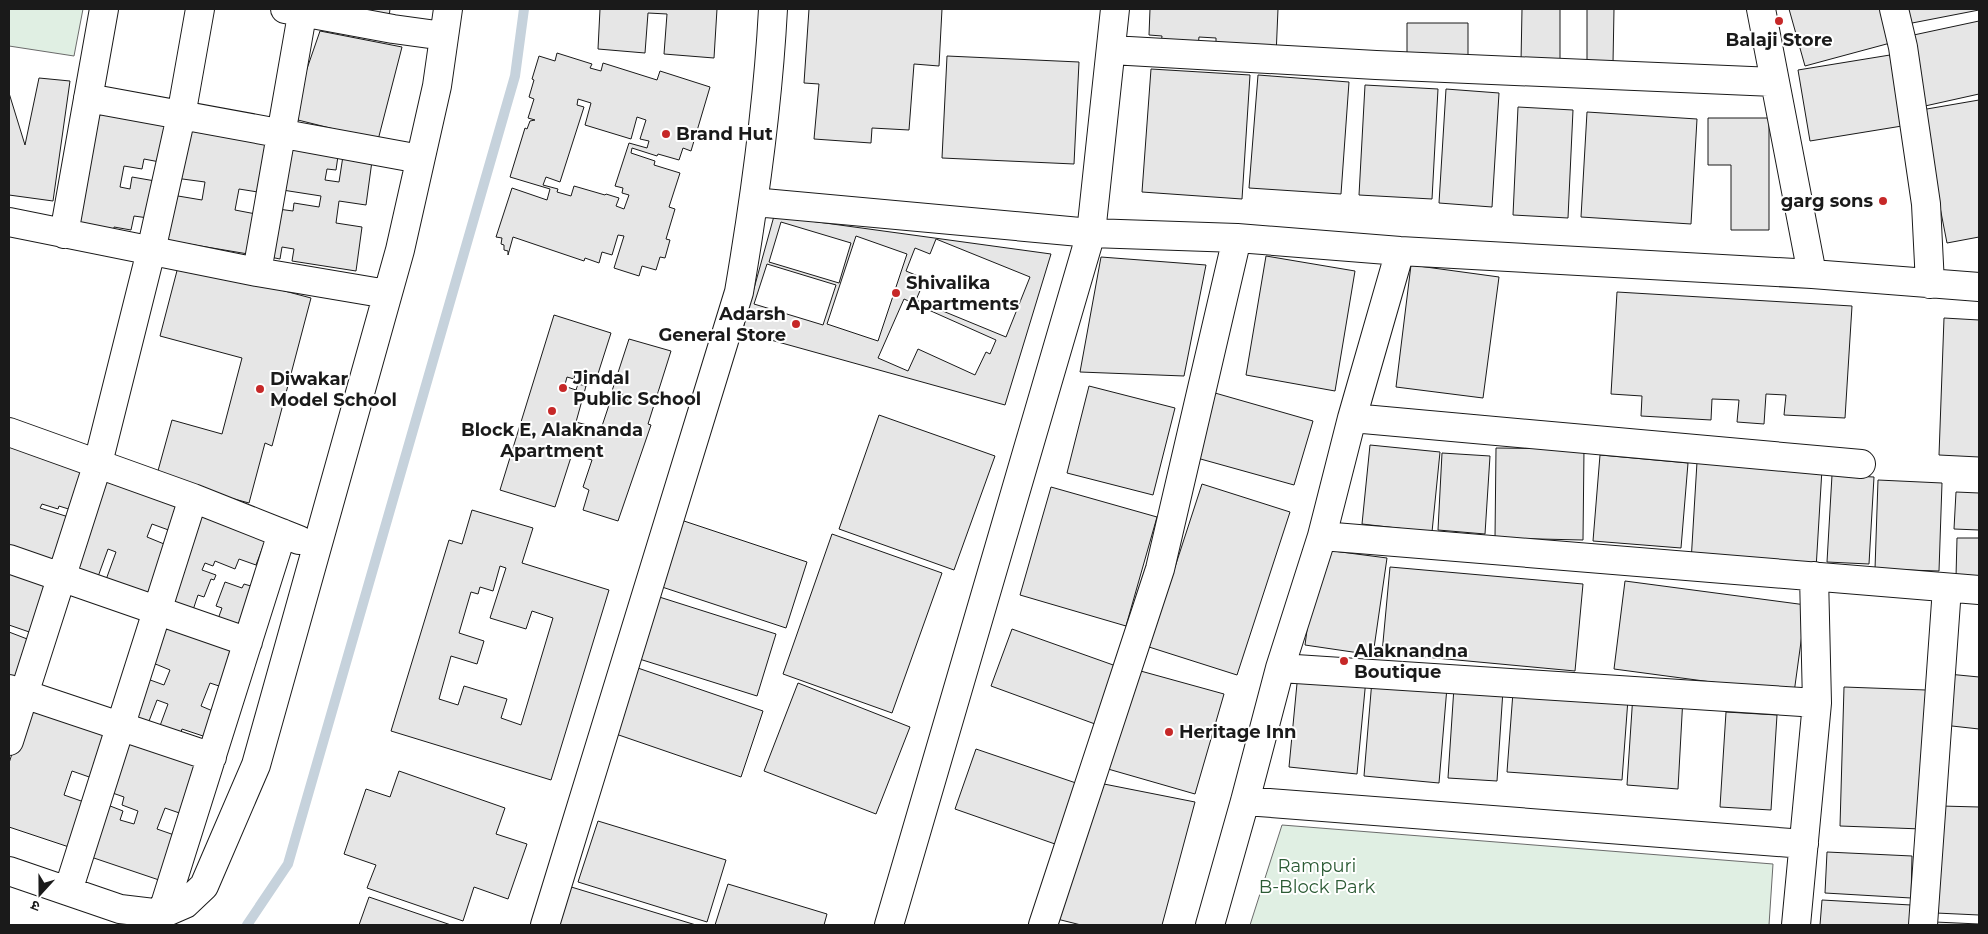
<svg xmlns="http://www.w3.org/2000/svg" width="1988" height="934" viewBox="0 0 1988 934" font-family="Montserrat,'Noto Sans Devanagari',sans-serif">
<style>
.green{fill:#e0efe3;stroke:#6a6a6a}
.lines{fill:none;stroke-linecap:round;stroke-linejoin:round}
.stream{stroke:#c6d2dc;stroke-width:10}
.building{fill:#e6e6e6;stroke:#1a1a1a;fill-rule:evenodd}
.minor-casing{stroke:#1a1a1a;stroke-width:30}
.minor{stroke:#fff;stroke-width:28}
.poi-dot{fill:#c62828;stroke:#fff;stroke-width:2}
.labels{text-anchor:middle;stroke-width:4;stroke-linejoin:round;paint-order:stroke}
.poi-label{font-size:18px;font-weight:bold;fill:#1a1a1a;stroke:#fff;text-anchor:start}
.park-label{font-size:18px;fill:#2b5a34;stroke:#fff}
</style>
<rect width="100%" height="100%" fill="#fff"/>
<path class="green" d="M9,9H83L74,56L9,46Z
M1282,825L1773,864L1769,925H1250Z"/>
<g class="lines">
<path class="stream" d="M247,925L288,864L515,76L524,9"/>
</g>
<path class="building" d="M340,9H390L389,17Z
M600,9H717L714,58L664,54L667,14L648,13L645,53L598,49Z
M809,9H942L939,66L914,64L909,130L872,128L871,143L814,139L819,84L804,83Z
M1150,9H1278L1276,56L1216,49V38L1199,37L1198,46L1161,44L1162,36L1149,35Z
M1522,9H1560V63L1521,62Z
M1587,9H1614L1613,63H1587Z
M1789,9H1885L1894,42L1805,66Z
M1905,9H1979V10L1907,24Z
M1979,21V94L1925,106L1909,36Z
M1407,23H1468V56L1407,55Z
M320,31L402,47L378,140L290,118Z
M557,53L592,64L590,68L601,71L603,63L657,80L660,71L710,87L691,151L683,148L679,160L658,154L657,156L632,148L631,153L655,161L654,165L680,173L669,207L675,209L666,239L670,240L665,258L660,257L656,270L642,266L639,276L614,268L624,236L618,235L612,255L602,252L599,263L585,258L584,261L513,237L508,255V251L504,250V245L501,244L502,238L496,237L512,188L547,200L550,189L510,177L525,128L527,129L530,121L535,120L528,118L534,99L529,97L534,80L532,79L539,56L555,61ZM578,99L591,103L585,125L631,139L637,117L646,120L640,139L649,141L647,148L629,143L615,186L623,188L622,193L629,195L624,209L616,206L619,198L606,194L605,195L574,186L571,196L557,192L558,189L543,185L546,177L560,182L584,107L577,105Z
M1890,55L1902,126L1810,141L1798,70Z
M947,56L1079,62L1074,164L942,158Z
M1151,69L1250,75L1242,199L1142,192Z
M1258,75L1349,82L1341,194L1249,188Z
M39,78L70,81L53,201L9,195V93L25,145Z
M1365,85L1438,89L1432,199L1359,195Z
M1446,89L1499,93L1492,207L1439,203Z
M1979,100V237L1947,243L1921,110Z
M95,103L173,117L165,163L144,159L142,169L124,166L120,187L130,189L132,177L161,182L155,219L134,216L131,230L114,227L113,236L72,228Z
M1518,107L1573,110L1568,218L1513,215Z
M1587,112L1697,119L1691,224L1581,217Z
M1708,118H1769V230H1731V165H1708Z
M184,126L273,141L264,193L239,189L235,210L261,215L254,255L165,240L172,195L202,200L205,182L175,178Z
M282,147L338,156L336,170L327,169L325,180L339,182L343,156L372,161L366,205L339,201L336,223L362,227L356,271L292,261L294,249L282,247L280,259L270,257L278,209L293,211L294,203L319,207L321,196L276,189Z
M774,216L1051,254L1005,405L742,332Z
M781,222L851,243L839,283L769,262Z
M856,236L907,254L878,341L827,324Z
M936,239L1030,277L1006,337L916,300L925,279L906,271L915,248L930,254Z
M1266,256L1355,271L1335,391L1246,375Z
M1101,257L1206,265L1184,376L1080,372Z
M179,263L311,298L272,446L265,443L249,503L156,478L172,420L222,434L242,358L160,336Z
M767,264L836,285L823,325L754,304Z
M1411,265L1499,277L1483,398L1396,387Z
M1617,292L1852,306L1845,418L1784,415L1786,395L1766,394L1764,424L1737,422L1739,400L1712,399L1711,420L1641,416L1642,396L1611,394Z
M904,299L996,340L990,354L986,352L975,375L918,349L908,371L878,358Z
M554,315L611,333L596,380L575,373L574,379L567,377L563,392H566L567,387L576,390L578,384L586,386L576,422L601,429L612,396L631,401L632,397L612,391L629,339L671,351L648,424L651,425L618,521L583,510L589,490L583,487L592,460L572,454L555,507L500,490Z
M1944,318L1979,320V457L1939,455Z
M1089,386L1175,408L1153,495L1067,473Z
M1215,393L1313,421L1294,485L1197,458Z
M879,415L995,456L954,570L839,529Z
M9,444L91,471L78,512L59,506L58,509L42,504L40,508L75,519L61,564L9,548Z
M1370,445L1440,452L1432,532L1362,524Z
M1496,448L1584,449L1583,540L1495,538Z
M1442,453L1490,456L1485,534L1438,530Z
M1600,455L1688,463L1681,548L1593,541Z
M1697,462L1822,469L1816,569L1691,562Z
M1832,475L1874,477L1869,564L1827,562Z
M101,476L183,502L174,532L152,524L147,537L169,546L150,605L103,588L116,552L108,549L95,585L69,575Z
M1878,480L1942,483L1939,571L1875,569Z
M1202,484L1290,512L1237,675L1149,647Z
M1051,487L1157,517L1126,626L1020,595Z
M1956,492L1979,493V530L1954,529Z
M196,505L267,536L256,565L239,559L235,569L215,561L213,566L205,563L202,570L216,575L214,580L211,579L204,597L198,595L193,610L218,619L222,608L216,606L225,582L242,588L244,584L261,589L245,635L162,605Z
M472,510L533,528L522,563L609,590L551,780L391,731L449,540L462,544ZM500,566L506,568L490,618L526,629L532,611L553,618L521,725L501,718L507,699L464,686L458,705L439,699L451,656L477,664L484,641L459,633L471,592L478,594L480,587L493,591Z
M681,520L807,562L786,628L659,586Z
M832,534L942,573L892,713L783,674Z
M1957,538H1979V577H1956Z
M1318,549L1387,558L1373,655L1305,645Z
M9,561L57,578L38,635L9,625Z
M1390,567L1583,584L1575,671L1382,653Z
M1625,581L1806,605L1794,693L1614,669Z
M653,595L776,634L757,696L633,657Z
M170,619L244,646L228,689L210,683L201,706L215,712L206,737L182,729L178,741L157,734L168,704L157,700L146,729L126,722L142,677L164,685L170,670L153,663Z
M1012,629L1116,666L1095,724L991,686Z
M9,632L35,642L20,689L9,685Z
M632,666L763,711L741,777L610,732Z
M1137,670L1224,694L1195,794L1108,769Z
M1298,673L1366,679L1357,774L1289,767Z
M1948,674L1979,677V729L1943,725Z
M1372,680L1447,687L1439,783L1364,776Z
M798,683L910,727L876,814L764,771Z
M1454,687L1503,690L1497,781L1448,778Z
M1844,687L1926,690L1922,829L1840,826Z
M1513,692L1628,699L1622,780L1507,772Z
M1633,694L1683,697L1678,789L1627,785Z
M28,705L111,733L95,779L72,771L64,795L87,803L72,848L9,827V763Z
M1726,712L1777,715L1771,810L1720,807Z
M121,739L204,767L188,816L165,808L157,829L180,837L165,882L82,854L100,802L123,811L120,820L134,824L138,811L122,805L124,797L104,790Z
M976,749L1076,783L1055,844L955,809Z
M399,771L505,808L496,834L527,844L508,899L474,887L463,921L367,888L376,865L344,854L366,789L390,797Z
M1104,784L1195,802L1162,925H1081L1057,919Z
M1941,806L1979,807V915L1936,913Z
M598,821L726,860L707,922L578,882Z
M1827,852L1912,856L1911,898L1825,893Z
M728,884L827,914L824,925H715Z
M568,886L696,925H556Z
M369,897L451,925H359Z
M1822,900L1911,905L1910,925H1820Z
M1935,922L1979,924V925H1935Z"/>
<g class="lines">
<defs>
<path id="minor" d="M285,9L393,29L444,36
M1761,9L1812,274
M1894,9L1903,47L1926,204L1930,284
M1111,50L1376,65L1774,82
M88,98L420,159
M754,202L1091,233L1237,238L1400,251L1812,274L1979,287
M9,222L257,272L387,294
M64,234L104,9
M257,272L303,9
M1352,418L1861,464
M9,432L193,498L299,540
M1322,536L1979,590
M9,559L248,642
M1280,668L1817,703
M9,689L212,757
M9,741L98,463L151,251L181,116L200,9
M1245,801L1804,844
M9,871L120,909L162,914L185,904L204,886L256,765L400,250L437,86L448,9
M68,891L193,498
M162,914L282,533
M545,925L739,292C755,198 768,104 773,9
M889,925L1091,233L1115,9
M1043,925L1160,569L1237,238
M1210,925L1245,801L1280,668L1322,536L1352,418L1400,251
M1796,925L1817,703L1814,576
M1923,925L1947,588"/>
</defs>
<use href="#minor" class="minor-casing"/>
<use href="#minor" class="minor"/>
</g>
<g class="poi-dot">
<circle cx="1779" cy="21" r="5"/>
<circle cx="666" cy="134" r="5"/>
<circle cx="1883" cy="201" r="5"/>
<circle cx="896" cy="293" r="5"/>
<circle cx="796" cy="324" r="5"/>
<circle cx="563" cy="388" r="5"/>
<circle cx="260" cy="389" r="5"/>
<circle cx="552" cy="411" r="5"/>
<circle cx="1344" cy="661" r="5"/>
<circle cx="1169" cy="732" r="5"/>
</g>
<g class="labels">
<g class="poi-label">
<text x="1779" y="46" text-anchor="middle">Balaji Store</text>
<text x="676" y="140">Brand Hut</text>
<text x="1873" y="207" text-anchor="end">garg sons</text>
<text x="906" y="289">Shivalika<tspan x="906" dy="21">Apartments</tspan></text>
<text x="786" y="320" text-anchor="end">Adarsh<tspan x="786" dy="21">General Store</tspan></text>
<text x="573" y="384">Jindal<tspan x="573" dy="21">Public School</tspan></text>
<text x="270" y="385">Diwakar<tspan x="270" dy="21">Model School</tspan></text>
<text x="552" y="436" text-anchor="middle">Block E, Alaknanda<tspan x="552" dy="21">Apartment</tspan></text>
<text x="1354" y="657">Alaknandna<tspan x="1354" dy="21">Boutique</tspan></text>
<text x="1179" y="738">Heritage Inn</text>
</g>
<g class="park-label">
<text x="1317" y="872">Rampuri<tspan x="1317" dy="21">B-Block Park</tspan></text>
</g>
</g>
<rect width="1988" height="934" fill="none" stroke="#1a1a1a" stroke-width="20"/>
<g transform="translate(40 894) rotate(201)" stroke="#ffffff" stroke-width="4" paint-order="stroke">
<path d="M0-4L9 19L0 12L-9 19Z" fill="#1a1a1a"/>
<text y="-8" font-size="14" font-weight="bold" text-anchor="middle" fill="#1a1a1a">उ</text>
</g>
</svg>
